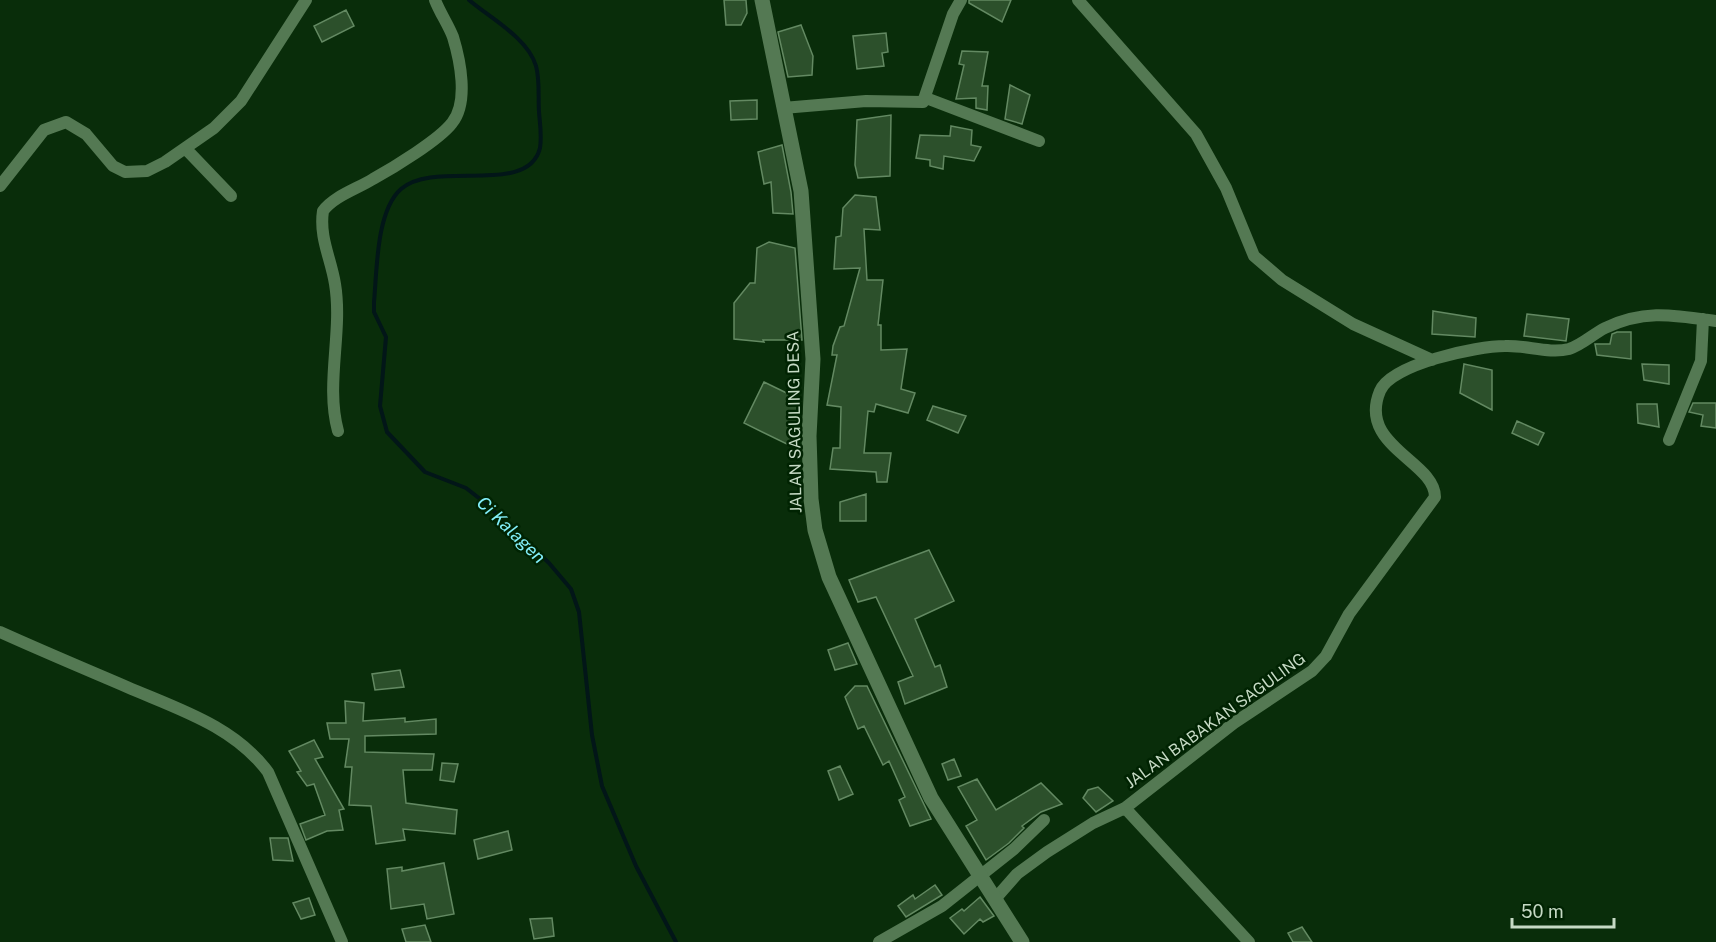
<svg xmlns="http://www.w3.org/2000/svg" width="1716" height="942" viewBox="0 0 1716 942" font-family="'Public Sans',sans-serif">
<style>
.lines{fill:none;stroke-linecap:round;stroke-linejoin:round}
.stream{stroke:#021618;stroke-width:4}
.building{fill:#2c502b;stroke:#638962;stroke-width:1.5}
.street{stroke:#547953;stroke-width:12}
.secondary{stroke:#547953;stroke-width:15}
.labels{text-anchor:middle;stroke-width:5;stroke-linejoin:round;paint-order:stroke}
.street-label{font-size:16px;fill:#c6dac5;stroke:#002302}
.water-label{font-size:18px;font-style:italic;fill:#82effa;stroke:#002302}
</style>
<rect width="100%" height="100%" fill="#092d0a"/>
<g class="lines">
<path class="stream" d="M469,0C490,18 528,38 536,66C540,80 538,97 539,112C540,124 542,136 540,148C528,197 435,159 401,189C376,211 377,271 374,302V312L386,337L380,406L387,432L425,472L466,488L484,502L549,563L571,589L579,612L592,735L602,786L636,866L676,942"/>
</g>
<path class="building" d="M724,0H746L747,13L741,25H726Z
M969,0H1011L1002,22L969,3Z
M346,10L354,26L322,42L314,26Z
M801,25L813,56L812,75L788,77L778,32Z
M886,33L888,52L882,53L884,66L857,69L853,36Z
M962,51L988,52L982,86H988L987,110L976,108V98L956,99L964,65L959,64Z
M1010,85L1030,95L1022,124L1005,119Z
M757,100V119L731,120L730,101Z
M891,115L890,176L858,178L855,165L857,120Z
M951,126L972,130L971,145L981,147L974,161L944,156L943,169L930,166V160L916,158L920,135L950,136Z
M782,145L791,192L793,214L773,213L771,182L764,184L758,152Z
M855,195L876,197L880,230L864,229L867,280H883L878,325H881V350L907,349L901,389L915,393L908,413L876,404L874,412L868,411L864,453H891L887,482H877L876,472L830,469L833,448H840L841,407L827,405L837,355H832L833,346L840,327L844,326L860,268L834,269L836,237L841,236L843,208Z
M769,242L795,248L802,340H763L764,342L734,339V303L750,283H755L757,248Z
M1433,311L1476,318L1475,337L1432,334Z
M1527,314L1569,319L1566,341L1524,336Z
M1617,332H1631V359L1597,355L1595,344H1610L1612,334Z
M1464,364L1492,370V410L1460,393Z
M1642,364L1669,365V384L1644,380Z
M764,382L801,400L799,431L795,448L744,423Z
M1693,403H1716V428L1701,426L1703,415L1689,412Z
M1637,404H1657L1659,427L1638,423Z
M933,406L966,416L958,433L927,420Z
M1517,421L1544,433L1538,445L1512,433Z
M866,494V521H840V502Z
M929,550L954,601L915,619L935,667L940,665L947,687L905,704L898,682L913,676L876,597L858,602L849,580Z
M848,643L857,664L835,670L828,650Z
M400,670L404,687L375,690L372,674Z
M855,686H867L931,819L910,826L899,800L905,797L889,761L883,765L864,726L858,729L845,697Z
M345,701L364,703L363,721L405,718V722L436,719V734L365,736V752L434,754L432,770H403L406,803L457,810L455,834L403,829L405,840L376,844L371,806L349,805L352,767H345L349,739H330L327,723H346Z
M314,740L323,757L315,759L344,809L339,810L343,830L327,831L306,840L300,824L325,815L314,784L307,786L297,772L301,771L289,751Z
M954,759L961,776L948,780L942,764Z
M442,763L458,764L454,782L440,780Z
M840,766L853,794L839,800L828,771Z
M977,779L996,810L1041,783L1062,804L1041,812L1022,826L1024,828L1009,843L986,860L966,826L977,820L958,787Z
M1098,787L1113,801L1096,812L1083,798L1088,790Z
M508,831L512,850L478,859L474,840Z
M270,838H288L293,861L273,860Z
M444,863L454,914L427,919L424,904L391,909L387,869L402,867V871Z
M935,885L942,895L906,917L898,906L913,895L915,899Z
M980,897L994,916L983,922L980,919L964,934L950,918L962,909L964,911Z
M309,898L315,915L301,919L293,903Z
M552,918L554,936L534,939L530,919Z
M425,925L431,942H406L402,929Z
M1302,927L1312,942H1293L1288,933Z"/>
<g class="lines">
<path class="street" d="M1078,0L1196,134L1226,188L1254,256L1282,280L1353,324L1432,360
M926,98L1039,141
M783,108L866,101L923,102L953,14L961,0
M185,148L231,196
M0,186L44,130L66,122L86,134L113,166L125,172L147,171L165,162L214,128L241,101L306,0
M338,431C325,384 343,332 335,284C331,259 319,237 323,211C334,196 357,189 373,179C393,168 439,140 452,123C469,102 460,60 453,37C448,24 440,13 435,0
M1669,440L1701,361L1703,319
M0,632C42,651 85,669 127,687C178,709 234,726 268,772L342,942
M1125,808L1249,942
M995,899L1017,874L1047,852L1093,823L1125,808L1234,723L1312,671L1326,656L1349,614L1435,497C1435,461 1357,446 1380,391C1391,364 1477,346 1505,346C1526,345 1549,354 1569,349C1582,345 1593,334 1605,328C1644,309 1674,315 1716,321
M879,942L942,906L1014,849L1044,820"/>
<path class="secondary" d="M762,0L801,191L813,359L809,436L811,499L815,530L829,577L931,798L1022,942"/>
</g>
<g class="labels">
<g class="street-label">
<text transform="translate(794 422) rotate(-91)" y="6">JALAN SAGULING DESA</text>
<text transform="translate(1215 720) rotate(-36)" y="6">JALAN BABAKAN SAGULING</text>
</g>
<g class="water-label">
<text transform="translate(511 530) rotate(44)" y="6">Ci Kalagen</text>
</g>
</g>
<path d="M1512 918v9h102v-9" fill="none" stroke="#c6dac5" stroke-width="3"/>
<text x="1521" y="918" font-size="18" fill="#c6dac5" stroke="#002302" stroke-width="4.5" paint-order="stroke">50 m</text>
</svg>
